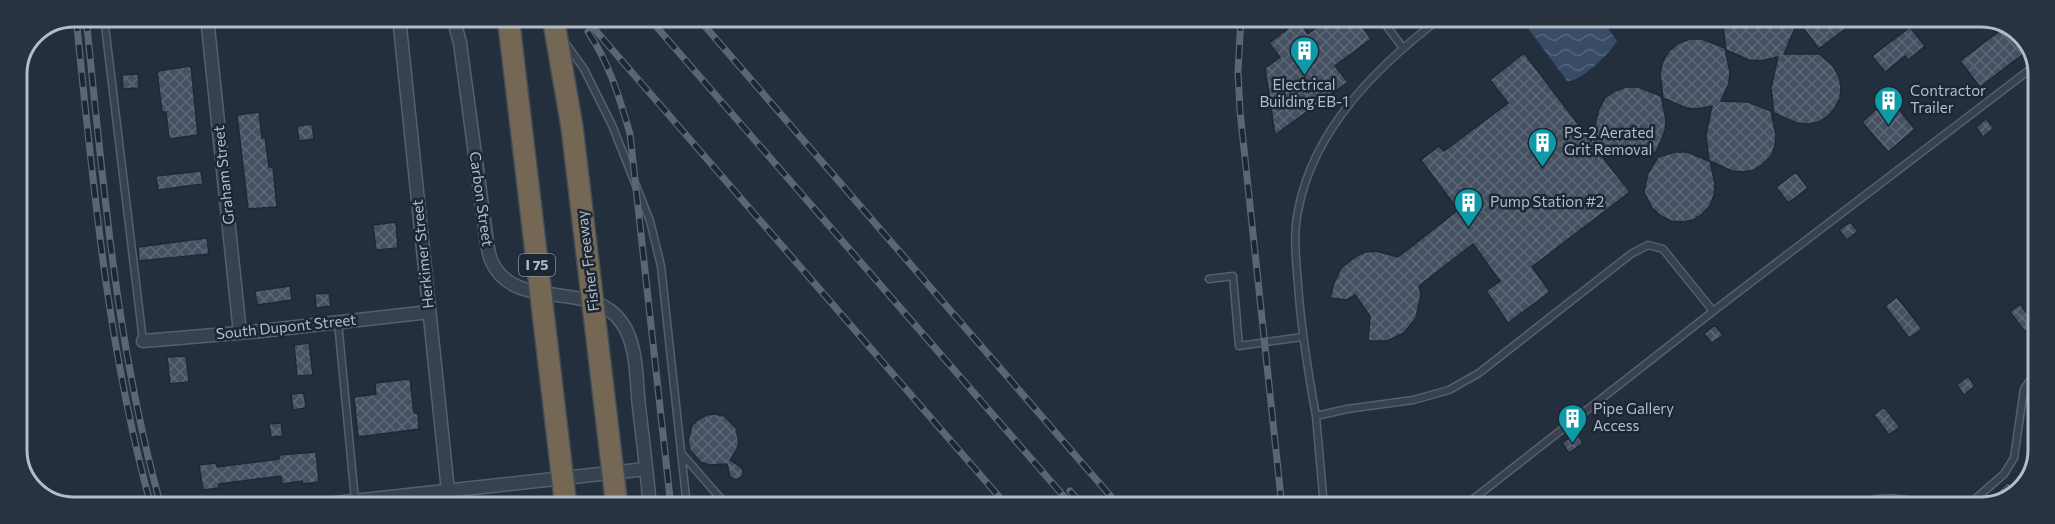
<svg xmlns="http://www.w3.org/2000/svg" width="2055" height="524" viewBox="0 0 2055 524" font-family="Commissioner,sans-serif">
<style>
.water{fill:url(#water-waves)}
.building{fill:url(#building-cross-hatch);stroke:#1f2835;stroke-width:1.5}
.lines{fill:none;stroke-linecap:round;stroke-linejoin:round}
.lane-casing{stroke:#565f6c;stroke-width:9}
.street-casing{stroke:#565f6c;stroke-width:15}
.lane{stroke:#38414e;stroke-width:6}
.street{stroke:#38414e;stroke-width:12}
.rail-casing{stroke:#5a6575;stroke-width:7}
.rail{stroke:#1d2633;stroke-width:4.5;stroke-dasharray:14;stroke-linecap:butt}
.highway-bridge-casing{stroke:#434c59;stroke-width:24;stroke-linecap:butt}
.highway-bridge{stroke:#746855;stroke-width:21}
.labels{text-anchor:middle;stroke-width:5;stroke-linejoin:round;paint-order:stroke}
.shield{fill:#1d2633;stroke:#878f9c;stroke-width:1.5}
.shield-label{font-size:14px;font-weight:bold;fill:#b4bcc9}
.poi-label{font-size:15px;fill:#b4bcc9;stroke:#1d2633;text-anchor:start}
.street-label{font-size:15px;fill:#b4bcc9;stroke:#1d2633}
.rim{fill:none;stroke:#b4bcc9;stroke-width:3}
</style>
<defs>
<pattern id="water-waves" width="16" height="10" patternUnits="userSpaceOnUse" patternTransform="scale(1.5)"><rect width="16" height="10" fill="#394c67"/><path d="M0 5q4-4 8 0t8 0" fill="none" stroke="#53647b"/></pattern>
<pattern id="building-cross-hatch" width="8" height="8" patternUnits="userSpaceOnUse" patternTransform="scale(1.5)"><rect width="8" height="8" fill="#455162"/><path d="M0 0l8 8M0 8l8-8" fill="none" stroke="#5d6877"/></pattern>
</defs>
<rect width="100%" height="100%" fill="#242f3e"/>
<path class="water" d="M1522,17H1600L1617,41C1610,53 1581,82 1567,81L1522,20Z"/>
<path class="building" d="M1330,17H1355L1371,39L1335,66L1348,82L1275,135L1265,68L1280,57L1269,43L1298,21L1308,34Z
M1724,18H1845L1850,25L1819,49L1798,21L1784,54H1819L1833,66L1839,76L1841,87L1840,98L1835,108L1828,116L1819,122L1808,124L1797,123L1774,113L1771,88L1778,57L1760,61L1749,60L1726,50L1723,25Z
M2006,26L2022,35L2030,49L1980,87L1960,61Z
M1910,27L1925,46L1908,60L1905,56L1885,72L1872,56Z
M1690,39H1702L1725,48L1730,72L1729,83L1721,101L1748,102L1771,111L1776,135L1775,146L1771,156L1763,164L1754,170L1743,172L1732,171L1710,161L1715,184L1714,195L1710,206L1702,214L1693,220L1682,222L1671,221L1661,216L1652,208L1644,192L1648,173L1658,157L1675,152H1687L1709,161L1706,135L1712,106L1697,109L1686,108L1663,98L1660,73L1663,61L1669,51L1679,43Z
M1524,53L1591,141L1599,109L1605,98L1615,91L1626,87H1638L1661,96L1666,120L1665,131L1656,152L1633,157L1600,154L1630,192L1532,267L1550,292L1508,323L1486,291L1500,281L1473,244L1419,286L1421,294L1416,318L1404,333L1387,341H1368L1370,316L1355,295L1347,300L1330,298L1334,283L1341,268L1355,257L1365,252L1376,251L1398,257L1458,210L1421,160L1439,146L1444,151L1508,103L1490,80Z
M191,66L198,135L169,139L166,112H162L157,71Z
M138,74L139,88L123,89L122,75Z
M1889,98L1915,129L1888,152L1862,122Z
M259,112L262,138L265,137L269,167H273L277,207L248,209L237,115Z
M1986,119L1994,128L1983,137L1976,127Z
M312,124L314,139L299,141L297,126Z
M201,171L203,184L158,190L156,176Z
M1796,172L1808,188L1788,203L1776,187Z
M396,222L398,248L376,250L373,225Z
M1850,222L1858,231L1847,240L1839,230Z
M207,238L209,254L139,261L138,247Z
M290,286L292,300L257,305L255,291Z
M329,293L331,306L316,308L315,294Z
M1897,297L1922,329L1909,338L1885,306Z
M2020,304L2035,324L2025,332L2010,312Z
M1715,325L1723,335L1712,343L1704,334Z
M309,343L313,375L297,376L294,345Z
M186,356L189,382L170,384L167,357Z
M1968,376L1975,386L1964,395L1957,385Z
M410,379L414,413H418L419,429L358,437L354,397L376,394L375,383Z
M304,393L306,408L293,410L291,394Z
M1884,407L1900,427L1889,435L1874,415Z
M715,414L724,416L736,428L739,443L736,451L730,460L741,467L743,471V475L737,480L730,477L727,464L709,465L701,462L690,450L688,442L692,425L699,419L707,415Z
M281,423L283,436L271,437L269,424Z
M1576,433L1583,443L1569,453L1562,443Z
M316,452L319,482L303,484L302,481L282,484L281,476L219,484V488L203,490L199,465L216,463L217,467L279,459V455Z
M2008,482L2018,494L1982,507Z"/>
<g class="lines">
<defs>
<path id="lane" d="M104,17L143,341
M1380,17L1403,48
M564,41L584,69L612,125L650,221L661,266L687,507
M1209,279L1233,276L1239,346L1302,337
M338,322L355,500
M1316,416C1308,372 1301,329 1298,284C1296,260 1293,235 1298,211C1313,129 1378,65 1442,17
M682,454L728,507
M1324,507L1316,416L1347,409L1413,400L1449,390L1479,373L1631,254L1648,245L1663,249L1713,311
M1463,507L1716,309L2037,64
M1856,507C1879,490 1920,503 1946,507
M1952,507L1973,501L2004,474L2014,458L2024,389L2037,370"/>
<path id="street" d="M207,17L240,333
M399,17L448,491
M453,17L460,43L486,235C487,244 488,254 492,262C515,313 592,278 622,323C638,346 636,380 639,407C643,440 647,473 650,507
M143,341L261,331L429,312
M308,506L646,469"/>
</defs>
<use href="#lane" class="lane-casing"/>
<use href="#street" class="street-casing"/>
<use href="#lane" class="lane"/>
<use href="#street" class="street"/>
<defs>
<path id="rail" d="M76,17C93,182 107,346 151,506
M86,17C103,181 116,346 161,506
M584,17L1008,507
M648,17L1073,507
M697,17L1120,507
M1241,17L1238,72L1240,111L1282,507
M588,32C609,62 620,99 630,134L671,507
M1070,491L1084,507"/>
</defs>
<use href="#rail" class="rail-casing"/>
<use href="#rail" class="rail"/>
<defs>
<path id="highway-bridge" d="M553,17L572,127L617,507
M509,24L566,507"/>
</defs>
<use href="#highway-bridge" class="highway-bridge-casing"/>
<use href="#highway-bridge" class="highway-bridge"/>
</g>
<defs>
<symbol id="building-pin" viewBox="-11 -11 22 30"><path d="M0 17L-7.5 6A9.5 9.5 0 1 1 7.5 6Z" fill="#0f9aa8" stroke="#1d2633"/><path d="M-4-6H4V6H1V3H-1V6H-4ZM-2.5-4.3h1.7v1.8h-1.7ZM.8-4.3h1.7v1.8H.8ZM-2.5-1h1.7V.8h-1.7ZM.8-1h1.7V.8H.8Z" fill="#fff"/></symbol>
</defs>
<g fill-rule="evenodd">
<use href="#building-pin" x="1288" y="34" width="33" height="45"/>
<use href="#building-pin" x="1872" y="84" width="33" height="45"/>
<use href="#building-pin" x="1526" y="126" width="33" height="45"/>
<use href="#building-pin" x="1452" y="186" width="33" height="45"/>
<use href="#building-pin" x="1556" y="402" width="33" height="45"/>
</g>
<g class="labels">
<rect class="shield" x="519" y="254" width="36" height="22" rx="4.5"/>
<g class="shield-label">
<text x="537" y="270">I 75</text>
</g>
<g class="poi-label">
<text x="1304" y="90" text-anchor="middle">Electrical<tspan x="1304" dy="17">Building EB-1</tspan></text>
<text x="1910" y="96">Contractor<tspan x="1910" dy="17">Trailer</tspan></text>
<text x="1564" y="138">PS-2 Aerated<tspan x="1564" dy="17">Grit Removal</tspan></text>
<text x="1490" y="207">Pump Station #2</text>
<text x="1593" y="414">Pipe Gallery<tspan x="1593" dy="17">Access</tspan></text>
</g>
<g class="street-label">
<text transform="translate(224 175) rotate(-96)" y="5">Graham Street</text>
<text transform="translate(481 199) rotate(82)" y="5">Carbon Street</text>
<text transform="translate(423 254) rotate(-96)" y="5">Herkimer Street</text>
<text transform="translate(588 261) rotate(-97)" y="5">Fisher Freeway</text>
<text transform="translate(286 327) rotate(-6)" y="5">South Dupont Street</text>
</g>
</g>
<path d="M0 0H2055V524H0ZM74 27H1981A47 47 0 0 1 2028 74V450A47 47 0 0 1 1981 497H74A47 47 0 0 1 27 450V74A47 47 0 0 1 74 27Z" fill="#29323f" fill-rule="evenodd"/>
<path class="rim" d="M74 27H1981A47 47 0 0 1 2028 74V450A47 47 0 0 1 1981 497H74A47 47 0 0 1 27 450V74A47 47 0 0 1 74 27Z"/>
</svg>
